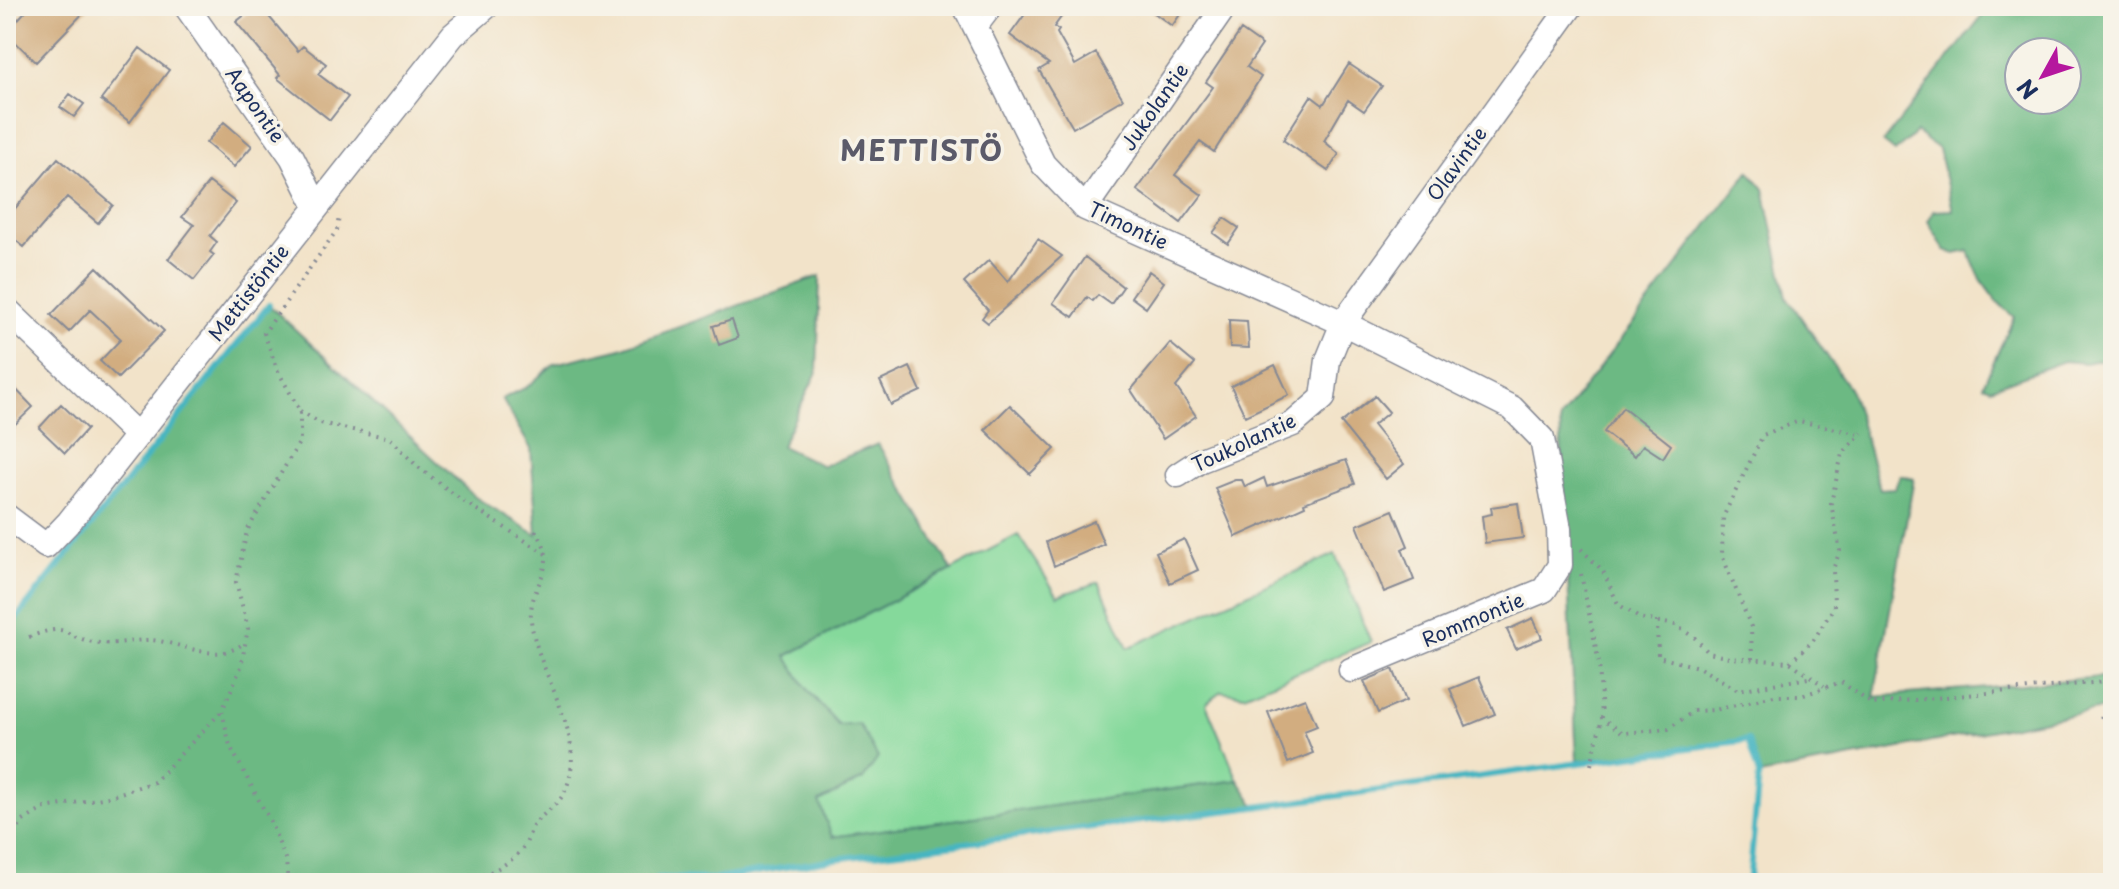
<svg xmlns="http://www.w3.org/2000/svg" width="2119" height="889" viewBox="0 0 2119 889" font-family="'Playpen Sans',sans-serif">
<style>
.green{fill:#85d99b;stroke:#50847c;stroke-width:2}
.forest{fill:#6cb983;stroke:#447470;stroke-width:2;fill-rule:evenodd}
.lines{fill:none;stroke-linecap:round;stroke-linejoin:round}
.stream{stroke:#47b5c1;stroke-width:6}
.building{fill:#d2ad80}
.service-casing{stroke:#868994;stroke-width:15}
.minor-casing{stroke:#868994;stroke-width:27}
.path{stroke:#868994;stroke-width:4;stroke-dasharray:2 6;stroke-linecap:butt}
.service{stroke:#fff;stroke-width:12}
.minor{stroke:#fff;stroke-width:24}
.labels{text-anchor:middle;stroke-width:7;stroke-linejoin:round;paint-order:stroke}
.street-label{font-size:20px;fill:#1b2f5e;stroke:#f7f3e8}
.district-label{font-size:28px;font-weight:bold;letter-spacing:2px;fill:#5b5b6a;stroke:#f7f3e8}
</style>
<rect width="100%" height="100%" fill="#f7f3e8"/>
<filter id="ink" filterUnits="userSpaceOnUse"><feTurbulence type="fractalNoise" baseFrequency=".0125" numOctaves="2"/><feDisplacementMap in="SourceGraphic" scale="16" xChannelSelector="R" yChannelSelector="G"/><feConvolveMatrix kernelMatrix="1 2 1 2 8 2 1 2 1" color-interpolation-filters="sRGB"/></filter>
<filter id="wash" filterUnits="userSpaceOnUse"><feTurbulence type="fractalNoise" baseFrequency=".006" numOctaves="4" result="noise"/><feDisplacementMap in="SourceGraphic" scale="32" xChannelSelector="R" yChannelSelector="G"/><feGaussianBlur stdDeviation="1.8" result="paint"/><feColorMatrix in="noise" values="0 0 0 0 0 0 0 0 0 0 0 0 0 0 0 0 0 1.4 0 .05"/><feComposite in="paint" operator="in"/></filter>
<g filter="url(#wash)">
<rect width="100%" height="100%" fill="#f2e3c9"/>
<path class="green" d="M1018,535L1058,596L1099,582L1128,648L1335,554L1371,642L1244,695L1221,691L1206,704L1238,780L832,837L819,802L863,779L840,726L809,692L786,656Z"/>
<path class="forest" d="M1990,6H2113V357L2085,363L2064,361L1991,388L1983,385L2014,317C1990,297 1979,280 1969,251L1955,254L1945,251L1928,221L1934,211L1953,210L1938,149L1916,132L1895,152L1883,142ZM2019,52H2067V100H2019Z
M1749,171L1764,189L1787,297L1851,391L1880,489L1895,488L1900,475L1914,479L1874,697L2113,676V707L1759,775L1748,740L1577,761L1560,419Z
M820,276L817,372L781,446L823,466L878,444L952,570L786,656L809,692L839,726L859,724L878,758L863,779L819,802L832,837L1238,780L1256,807L834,859L679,883H6V631L269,305L475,497L537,535L531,449L502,399L527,387L554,364L618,349Z"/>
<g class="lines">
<path class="stream" d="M6,631L269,305
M650,883L659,878L716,879L834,859L1256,807L1748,740L1759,775L1749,883"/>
</g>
<g id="blocks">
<path class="building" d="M30,6H90L36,62L6,33Z
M256,6H260L298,51L303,46L326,64L318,74L348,97L330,120L277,78L280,75L236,22Z
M1031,6H1069L1054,27L1059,30L1057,33L1075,65L1096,53L1123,99L1073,128L1039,70L1049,64L1010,35Z
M1145,6H1186L1172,26Z
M1241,30L1262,45L1247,67L1261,77L1214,152L1200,142L1175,175L1202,195L1181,223L1137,190L1213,87L1206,82Z
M140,48L169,70L130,122L101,100Z
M1349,64L1382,86L1364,111L1348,100L1324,141L1339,154L1328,171L1283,140L1311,96L1323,105Z
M70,94L84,104L74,117L60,107Z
M224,122L252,146L234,167L206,143Z
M58,158L113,205L98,223L67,197L24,247L6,232V219Z
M209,182L236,203L210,236L217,242L210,252L214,255L194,280L168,259L194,225L182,217Z
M1224,218L1239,228L1228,244L1213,233Z
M1038,239L1062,256L988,323L982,318L988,310L964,283L989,260L1008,282Z
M1085,257L1123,287L1111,304L1098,295L1093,301L1087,297L1073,317L1053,303Z
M97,267L164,331L118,378L100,361L121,339L90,310L69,332L51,315Z
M1149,271L1164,282L1146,308L1131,297Z
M732,320L738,338L719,345L713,326Z
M1229,320L1247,321L1249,348L1230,347Z
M1170,343L1195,364L1176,387L1196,416L1163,439L1131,390Z
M1275,365L1289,395L1245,416L1231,386Z
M910,367L921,391L891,405L880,381Z
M6,379L33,407L6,433Z
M1375,396L1389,412L1373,425L1404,464L1386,479L1341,423Z
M61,404L87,429L65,453L39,428Z
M1010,405L1055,449L1030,474L985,430Z
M1623,407L1671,445L1663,458L1643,445L1635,456L1604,432Z
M1346,460L1355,484L1304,503L1305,506L1236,537L1215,488L1235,480H1242L1245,487L1264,478L1267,487Z
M1518,503L1523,538L1485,543L1482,516L1492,514L1491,507Z
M1393,510L1408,546L1402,549L1414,580L1384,592L1357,525Z
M1094,521L1104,544L1054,566L1046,542Z
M1184,539L1198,570L1170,583L1156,552Z
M1533,618L1542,638L1516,649L1507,630Z
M1393,669L1406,701L1378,713L1364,681Z
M1479,677L1495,714L1466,726L1450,689Z
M1305,698L1317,726L1304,731L1313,753L1288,763L1268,712Z"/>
</g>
</g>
<g filter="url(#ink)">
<use href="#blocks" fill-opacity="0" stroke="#868994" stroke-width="2"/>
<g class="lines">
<defs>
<path id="service" d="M979,31L998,6"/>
<path id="minor" d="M186,6L292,157L317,207
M965,6L1043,164L1085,208L1343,323L1512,408L1542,439L1559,529L1560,565L1544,590L1351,670
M1085,208L1225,6
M6,309L137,435
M1178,475L1201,460L1293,424L1323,398L1328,360L1343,323L1571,6
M6,516L46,546L69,522L453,35L487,6"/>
</defs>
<use href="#service" class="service-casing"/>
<use href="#minor" class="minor-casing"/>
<path class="path" d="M300,411L320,423L390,438L417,466L460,499L546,554
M1581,549L1603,571L1618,604L1639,618L1675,625L1695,638L1709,653L1729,658L1790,662L1824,686
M1581,574L1599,663L1602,718L1623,733L1668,729L1694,711L1715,710L1774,696H1801L1841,682L1872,704L2113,681
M1657,621L1658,657L1698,667L1738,690L1808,678
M29,637C72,621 60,636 93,642C113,646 130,640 149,640C181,641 215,666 244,643
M1752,659L1751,627L1722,555L1723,517L1763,435L1799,421L1859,434
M1790,662L1813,641L1834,607L1833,569L1840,551L1831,503L1842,454L1862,433
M2101,718L2113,688
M1591,765L1602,718
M6,848L23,821L45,808L108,797L154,782L222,711
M288,883L286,861L270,821L230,746L222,711L241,667L248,628L236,582L247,531L300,441V411L277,369L264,333L337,230L339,216
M387,883H415
M460,883C484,875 513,866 526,843C529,837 530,831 533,826C541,814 556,807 563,795C593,739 537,677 531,620C528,583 564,566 534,529"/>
<use href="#service" class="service"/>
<use href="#minor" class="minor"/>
</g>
</g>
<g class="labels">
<g class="street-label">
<text transform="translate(255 105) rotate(55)" y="7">Aapontie</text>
<text transform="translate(1155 107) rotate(-55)" y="7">Jukolantie</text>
<text transform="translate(1457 164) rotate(-54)" y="7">Olavintie</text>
<text transform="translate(1128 226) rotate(25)" y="7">Timontie</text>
<text transform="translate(249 293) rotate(-52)" y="7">Mettistöntie</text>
<text transform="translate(1244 443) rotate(-25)" y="7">Toukolantie</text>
<text transform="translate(1473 620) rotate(-23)" y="7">Rommontie</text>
</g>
<g class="district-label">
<text x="922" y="161">METTISTÖ</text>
</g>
</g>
<rect width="2119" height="889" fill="none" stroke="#f7f3e8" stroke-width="32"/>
<g transform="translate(2043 76) rotate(230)"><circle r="38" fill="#f7f3e8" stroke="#9fa5b1" stroke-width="2"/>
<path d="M0-6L14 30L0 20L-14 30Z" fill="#b5179e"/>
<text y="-12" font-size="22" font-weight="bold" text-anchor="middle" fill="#1b2f5e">N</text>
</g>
</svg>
